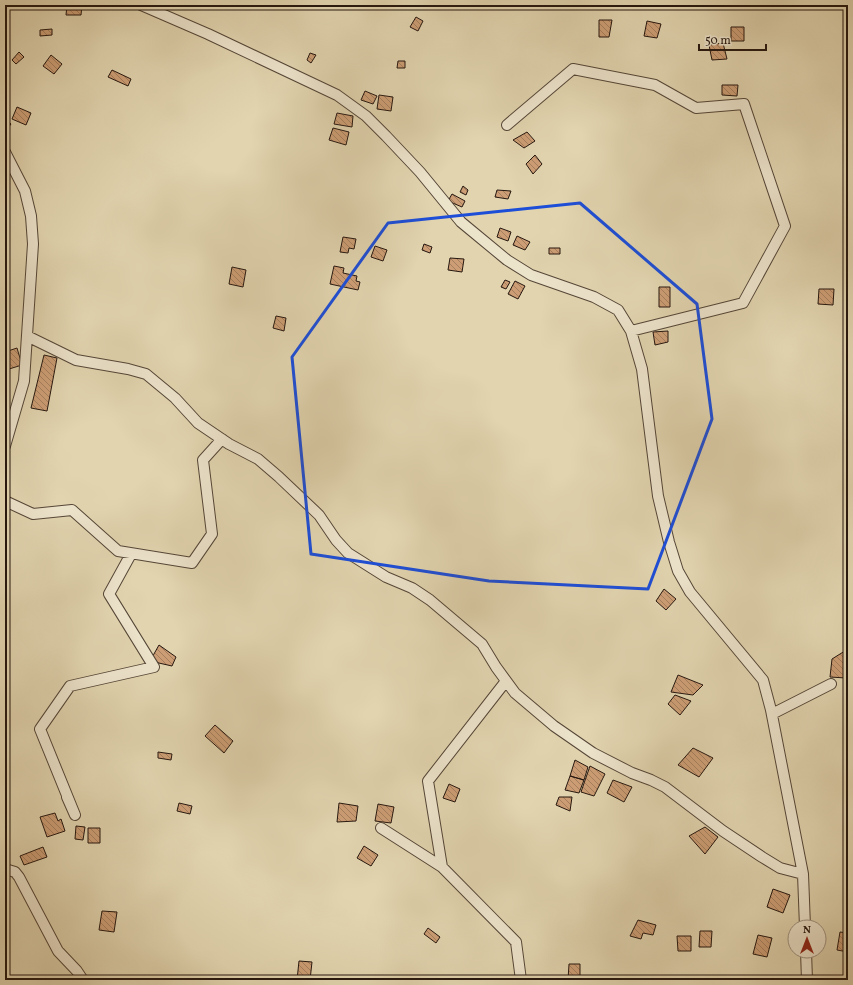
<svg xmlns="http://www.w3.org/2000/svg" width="853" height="985" viewBox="0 0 853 985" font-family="Vollkorn,serif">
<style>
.building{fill:url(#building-back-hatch);stroke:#26170f}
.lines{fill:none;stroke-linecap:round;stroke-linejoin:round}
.minor-casing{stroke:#554637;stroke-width:12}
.minor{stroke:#ece3cb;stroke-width:10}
.marked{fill:none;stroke:#1d4ed8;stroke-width:3;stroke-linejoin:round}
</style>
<defs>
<pattern id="building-back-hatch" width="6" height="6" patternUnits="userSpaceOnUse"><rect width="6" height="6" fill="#cd9e75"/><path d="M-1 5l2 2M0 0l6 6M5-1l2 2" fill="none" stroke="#a6805e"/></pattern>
</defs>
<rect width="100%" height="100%" fill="#e1d4af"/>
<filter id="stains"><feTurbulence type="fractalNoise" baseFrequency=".005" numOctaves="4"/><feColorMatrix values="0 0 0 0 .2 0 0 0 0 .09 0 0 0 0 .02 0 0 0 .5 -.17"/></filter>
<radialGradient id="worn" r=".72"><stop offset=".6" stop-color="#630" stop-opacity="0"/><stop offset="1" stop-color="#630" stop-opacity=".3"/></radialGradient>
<path class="building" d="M67,5H82L81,15H66Z
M416,17L423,21L418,31L410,27Z
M599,20H612L609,37H599Z
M647,21L661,24L657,38L644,36Z
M731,27H744V41H731Z
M52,29V35L40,36V30Z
M723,43L727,59L712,60L709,45Z
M19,52L24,57L16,64L12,60Z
M310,53L316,55L311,63L307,60Z
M51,55L62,64L54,74L43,66Z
M398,61H405V68H397Z
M112,70L131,79L128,86L108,77Z
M722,85H738L737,96L722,95Z
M365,91L377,96L373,104L361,100Z
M379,95L393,97L391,111L377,109Z
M17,107L31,113L26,125L12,119Z
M337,113L353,116L352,127L334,124Z
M5,118L11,124L5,132Z
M333,128L349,132L346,145L329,140Z
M527,132L535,141L524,148L513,140Z
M535,155L542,164L533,174L526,164Z
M5,174H9L7,184H5Z
M463,186L468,190L466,195L460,192Z
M497,190L511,191L508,199L495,197Z
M452,194L465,201L462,207L448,201Z
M500,228L511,232L508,241L497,237Z
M517,236L530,242L525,250L513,245Z
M343,237L356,239L354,249L349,248L348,253L340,252Z
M424,244L432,247L430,253L422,250Z
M375,246L387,250L383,261L371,257Z
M549,248H560V254H549Z
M450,258L464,259L462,272L448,270Z
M334,266L344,268L343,273L357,276L356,281L360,282L358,290L330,284Z
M232,267L246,270L243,287L229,284Z
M505,280L510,282L506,289L501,287Z
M515,281L525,286L518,299L508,294Z
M659,287H670V307H659Z
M819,289H834L833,305L818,304Z
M276,316L286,318L284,331L273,328Z
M668,331V342L655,345L653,332Z
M17,348L22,365L9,369L5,361V352Z
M44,355L57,358L47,411L31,408Z
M664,589L676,599L666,610L656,601Z
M159,645L176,657L172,666L150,661Z
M848,649L846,678L830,677L832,659Z
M678,675L703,685L693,695L671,692Z
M675,695L691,701L680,715L668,704Z
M215,725L233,741L224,753L205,736Z
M693,748L713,758L699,777L678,765Z
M158,752L172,754L171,760L158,758Z
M575,760L588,767L584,780L570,776Z
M590,766L605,774L594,796L581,792Z
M570,776L584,780L579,793L565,790Z
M613,780L632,787L624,802L607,793Z
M449,784L460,789L455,802L443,798Z
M559,797H572L570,811L556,805Z
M179,803L192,806L190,814L177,811Z
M339,803L358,806L356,821L337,822Z
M378,804L394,807L391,823L375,821Z
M55,813L58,821L61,819L65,831L47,837L40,817Z
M76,826L85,827L83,840L75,839Z
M705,827L718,837L705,854L689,836Z
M88,828H100V843H88Z
M364,846L378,855L371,866L357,858Z
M43,847L47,857L24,865L20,856Z
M773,889L790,895L783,913L767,907Z
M102,911L117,912L114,932L99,930Z
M638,920L656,925L653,935L643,933L641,939L630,936Z
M428,928L440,937L436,943L424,934Z
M700,931H712L711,947H699Z
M840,932L848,933V952L837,950Z
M758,935L772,938L767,957L753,954Z
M677,936H691V951H678Z
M299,961L312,962L310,980H297Z
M569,964H580V980H568Z"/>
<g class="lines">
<defs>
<path id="minor" d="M141,5L208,34L337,95L366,116L386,136L420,172L461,222L507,260L531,275L594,297L618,310L631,331L642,369L658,496L669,542L678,571L690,592L763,680L771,710L803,874L805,927
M507,125L573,69L655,85L696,108L744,104L785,226L743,303L631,331
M5,152L25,191L31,216L33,244L24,381L5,446
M27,336L76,360L128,369L146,374L175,398L198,423L229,444L258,459L279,477L319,515L336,540L348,553L386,577L412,588L430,600L482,644L496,667L515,693L554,726L593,753L632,773L651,780L665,787L723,831L762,857L780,868L803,874
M5,501L33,514L72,510L118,551L192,563L212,534L203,460L222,439
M506,681L428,781L442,867L516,942L521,980
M772,714L831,684
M67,797L75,815L40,729L70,686L154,667L109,594L131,554
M381,828L442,867
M5,869L15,872L19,877L58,951L77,971L83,980
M806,951L807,980"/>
</defs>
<use href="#minor" class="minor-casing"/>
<use href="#minor" class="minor"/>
</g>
<path class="marked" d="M580,203L697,304L712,419L648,589L489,581L311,554L292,357L388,223Z"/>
<rect width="853" height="985" fill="none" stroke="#e1d4af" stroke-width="20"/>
<rect x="6" y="6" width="841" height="973" fill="none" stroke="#26170f" stroke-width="2"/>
<rect x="10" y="10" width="833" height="965" fill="none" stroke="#26170f"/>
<g transform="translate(807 939)"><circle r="19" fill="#ece3cb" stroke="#9d9180"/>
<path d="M0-3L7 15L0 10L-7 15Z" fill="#8f2418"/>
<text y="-6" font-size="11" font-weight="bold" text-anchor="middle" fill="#26170f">N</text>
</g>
<path d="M699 44v6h67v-6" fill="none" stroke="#26170f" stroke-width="2"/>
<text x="705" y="44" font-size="12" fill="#26170f" stroke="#ece3cb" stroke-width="3" paint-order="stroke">50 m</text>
<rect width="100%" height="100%" filter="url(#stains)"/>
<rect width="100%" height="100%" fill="url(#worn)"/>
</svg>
